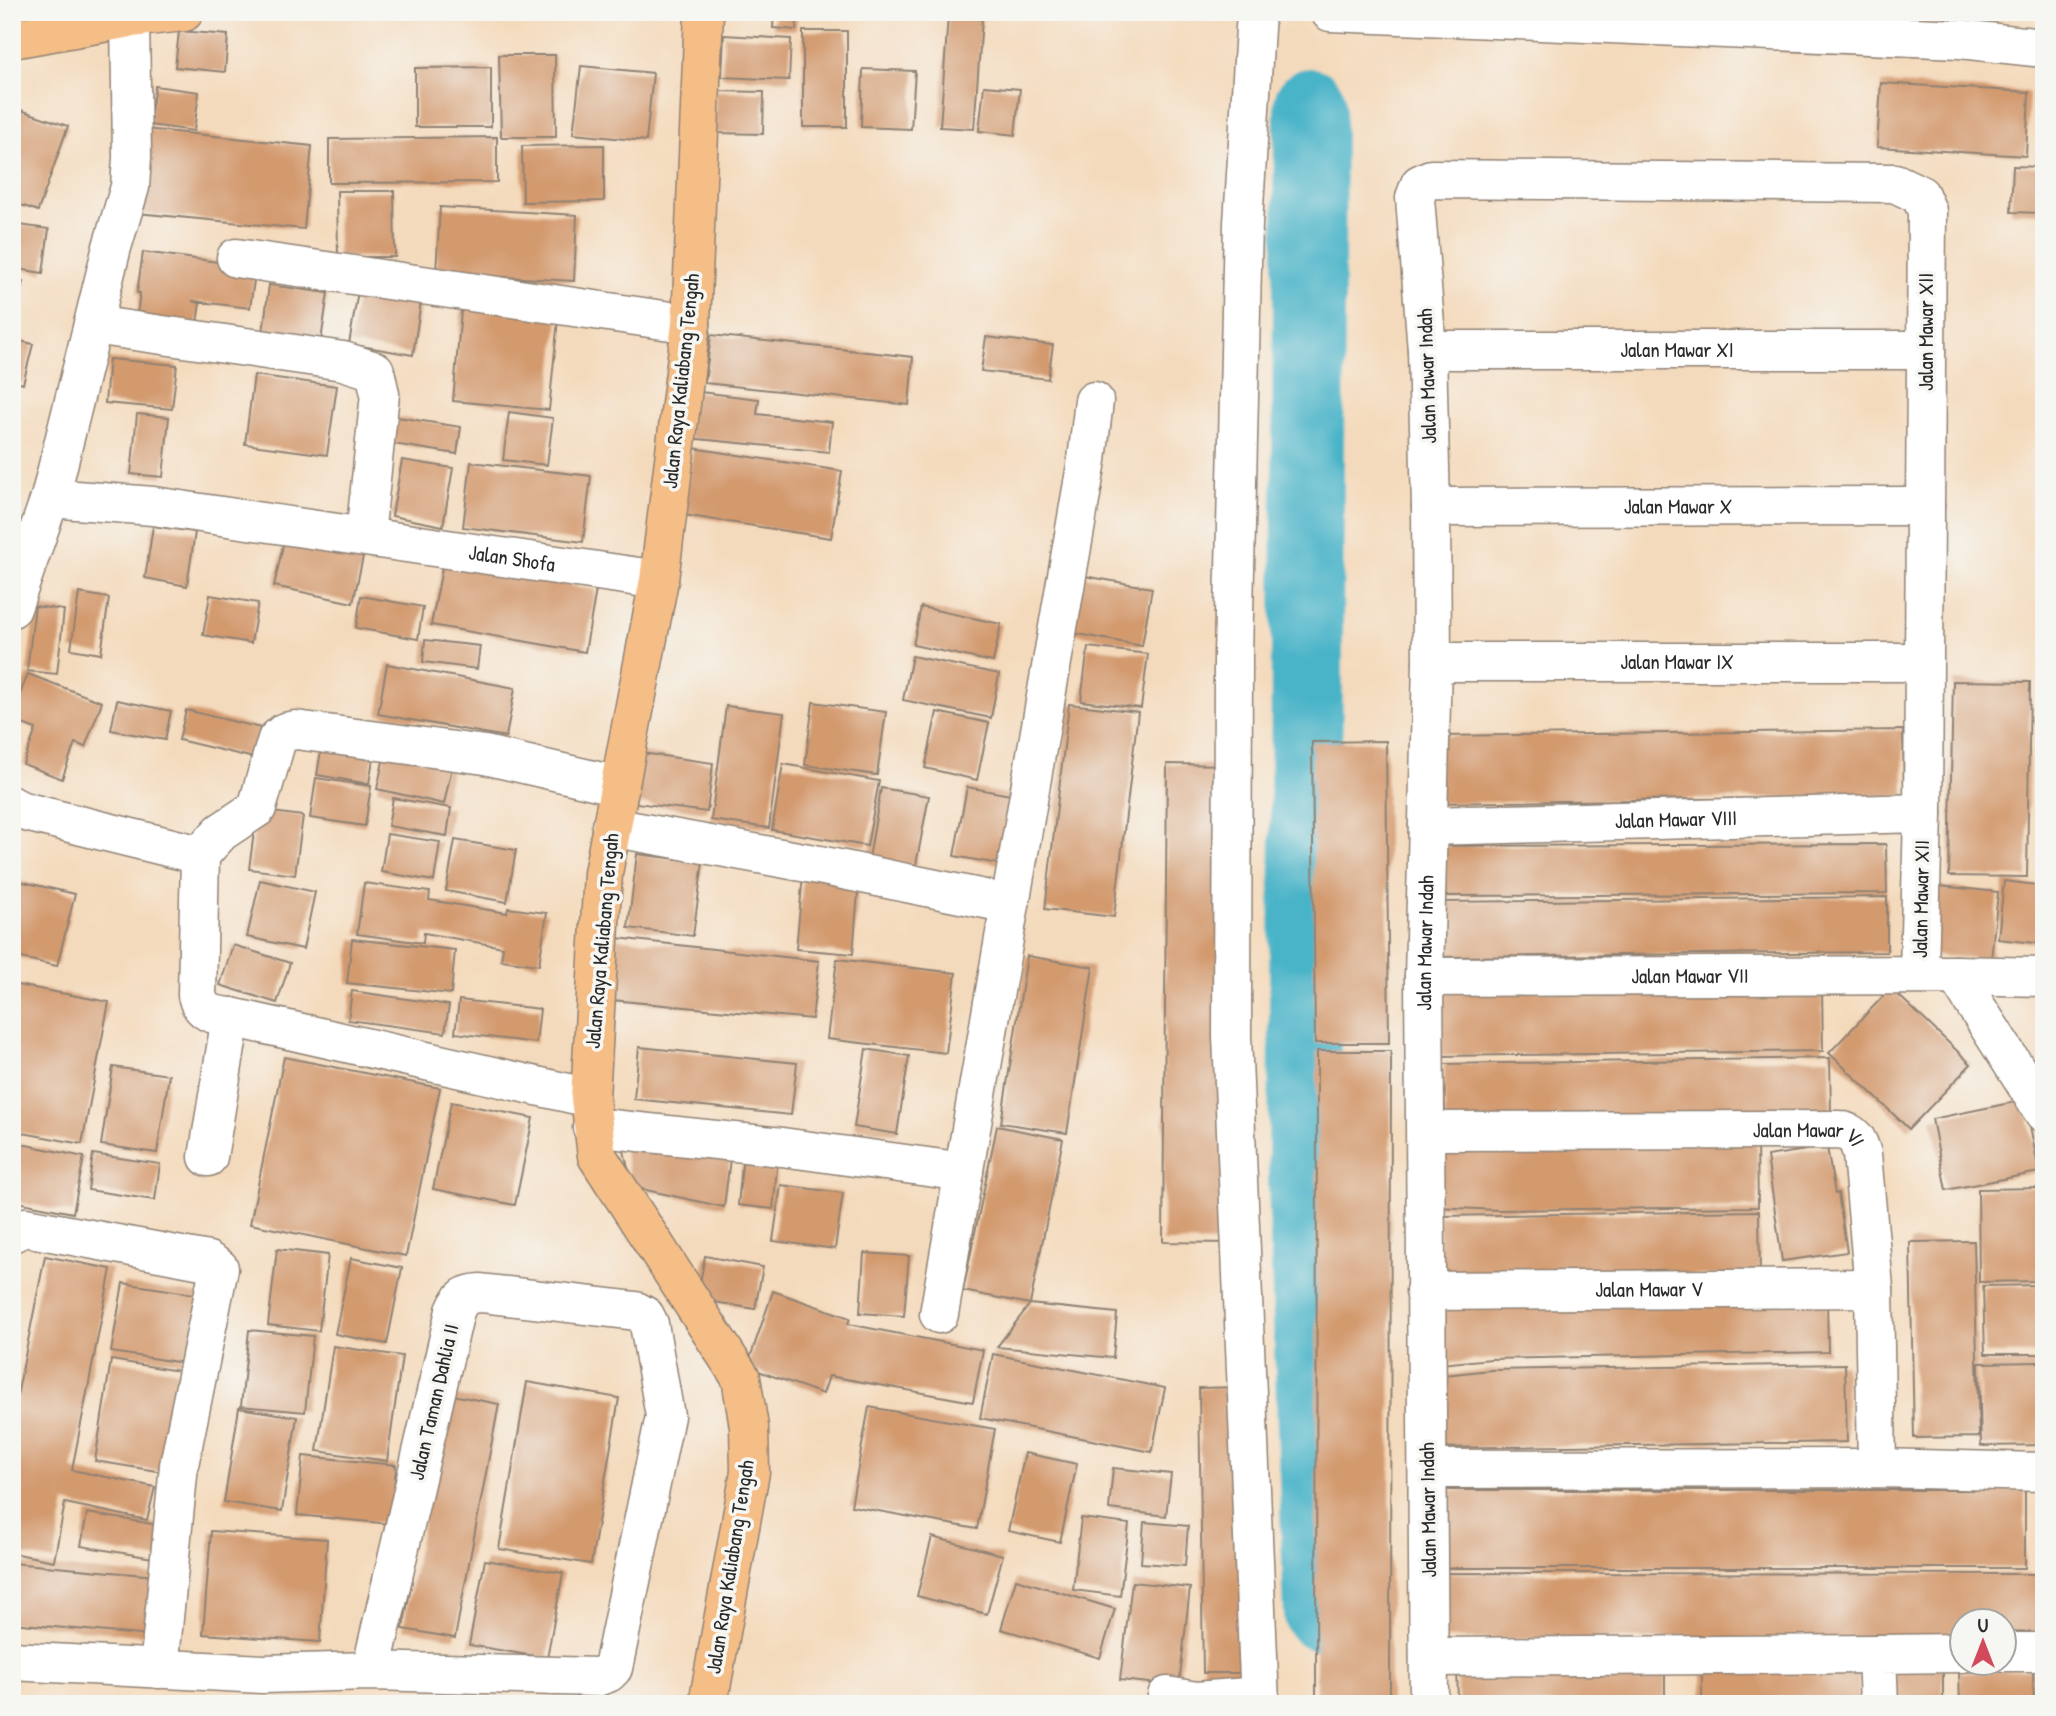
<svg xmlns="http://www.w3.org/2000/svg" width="2056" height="1716" viewBox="0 0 2056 1716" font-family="'Patrick Hand',sans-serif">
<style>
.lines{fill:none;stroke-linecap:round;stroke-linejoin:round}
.river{stroke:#4ab3c8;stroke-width:72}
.building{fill:#d39a6e}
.minor-casing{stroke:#908274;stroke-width:41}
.major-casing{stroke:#908274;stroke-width:41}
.minor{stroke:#fff;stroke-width:38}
.major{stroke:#f6be87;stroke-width:38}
.labels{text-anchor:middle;stroke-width:7;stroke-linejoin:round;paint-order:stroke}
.street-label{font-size:21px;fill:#2b2b2b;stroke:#f6f6f2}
</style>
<rect width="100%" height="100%" fill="#f6f6f2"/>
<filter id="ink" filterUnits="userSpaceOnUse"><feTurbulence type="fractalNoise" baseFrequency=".0143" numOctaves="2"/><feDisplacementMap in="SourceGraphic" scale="14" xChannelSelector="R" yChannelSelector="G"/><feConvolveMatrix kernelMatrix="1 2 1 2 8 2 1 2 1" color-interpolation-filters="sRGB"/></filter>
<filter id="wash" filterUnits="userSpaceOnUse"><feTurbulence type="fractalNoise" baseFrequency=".00686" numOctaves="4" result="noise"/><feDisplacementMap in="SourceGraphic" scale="28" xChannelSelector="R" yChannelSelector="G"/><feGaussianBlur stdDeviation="1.57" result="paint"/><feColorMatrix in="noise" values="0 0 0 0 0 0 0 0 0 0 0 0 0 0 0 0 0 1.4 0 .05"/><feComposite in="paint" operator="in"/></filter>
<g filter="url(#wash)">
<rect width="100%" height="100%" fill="#f4dabc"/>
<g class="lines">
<path class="river" d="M1310,104L1304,1185L1320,1615"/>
</g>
<g id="blocks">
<path class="building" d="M774,12H798L796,30L773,28Z
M948,16L982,19L974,129L940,127Z
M179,31L228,35L225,72L175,67Z
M803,31H847V127H803Z
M724,35L791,39L789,80L722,77Z
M499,55H555L556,137H501Z
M581,66L653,73L646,141L573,134Z
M491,67V127H415V68Z
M863,69L915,71L911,129L861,127Z
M1881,83L2029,92L2026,156L1877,147Z
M155,86L199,92L194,131L149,125Z
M984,86L1020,89L1015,135L979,131Z
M715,91L764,92L763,134L715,133Z
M12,107L68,126L38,211L12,202Z
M145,129L312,146L304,229L137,213Z
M497,137V182L329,183V139Z
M604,145V201L523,202L522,146Z
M2013,166L2044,167V213L2011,212Z
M337,191H394L395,257H338Z
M440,207L577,215L574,281L436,273Z
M12,224L49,229L43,273L12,268Z
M143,252L256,267L250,308L192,301L200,303L195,337L135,329L140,293H137Z
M12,279L23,282L15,315H12Z
M269,285L328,293L321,341L263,333Z
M358,291L421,301L413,355L349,344Z
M462,300L559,309L549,410L453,401Z
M711,335L913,357L909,405L705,383Z
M986,337L1053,345L1048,379L981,371Z
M12,339L33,344L23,384L12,381Z
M109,359L177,365L172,409L105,403Z
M254,375L337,386L327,455L245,444Z
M692,391L759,399L757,414L832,422L829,452L688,438Z
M509,412L553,418L547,465L503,460Z
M137,414L169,417L163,477L131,474Z
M397,417L461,427L457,454L393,444Z
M693,448L842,471L831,538L683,515Z
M402,460L453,468L443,526L392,516Z
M471,462L591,476L583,542L463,527Z
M153,526L195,532L187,586L145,578Z
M285,536L364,552L353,603L274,586Z
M443,563L596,590L585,652L431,625Z
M1073,574L1152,588L1142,646L1062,631Z
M79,593L109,598L101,654L71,649Z
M210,595L258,603L251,643L203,635Z
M361,596L423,607L418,639L356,628Z
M35,606L64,610L57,674L27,671Z
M921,607L1001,624L993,662L913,645Z
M425,640L480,646L477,669L423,662Z
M1088,647L1148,654L1141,708L1081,701Z
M912,656L999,674L991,718L903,700Z
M387,664L515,688L506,737L378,714Z
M28,674L102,702L85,747L75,743L62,779L23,764L36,729L12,720V714Z
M1953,681L2030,682L2027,877L1949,876Z
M117,700L171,711L165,740L111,730Z
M813,702L886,712L877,775L805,765Z
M1069,704L1138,712L1114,917L1045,909Z
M726,706L784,713L769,828L711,820Z
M186,710L261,728L254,758L179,740Z
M937,712L989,723L977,780L925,768Z
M1903,730L1904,796L1439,803V736Z
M323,738L375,746L369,784L317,775Z
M1386,741L1389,1043H1315L1312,742Z
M385,752L452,767L444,804L377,789Z
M635,752L713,763L707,812L628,802Z
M783,764L879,781L867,846L772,830Z
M1167,764L1230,765L1227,1243L1163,1242Z
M316,778L371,786L365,826L310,818Z
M967,787L1016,796L1004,865L954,856Z
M881,788L929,796L916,865L869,858Z
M393,798L451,808L447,836L388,826Z
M257,810L303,816L295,875L249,869Z
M387,834L440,842L434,881L381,872Z
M455,840L516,850L507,902L446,891Z
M1886,844L1887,893L1445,896V846Z
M637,854L703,862L693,936L628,928Z
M803,875L859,879L853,954L796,949Z
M260,880L315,892L303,949L247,937Z
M19,881L75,894L57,966L12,956V911Z
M2004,881L2044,886V944L1998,939Z
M364,883L430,892L429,900L507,913L508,908L547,913L539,965L501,960L503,947L424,933L423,943L357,934Z
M1939,886L1998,892L1991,960L1932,955Z
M1887,897V952L1439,957V902Z
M617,938L819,961L812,1019L612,1000Z
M352,939L455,950L451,994L347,983Z
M233,945L290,963L277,1003L220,985Z
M1027,956L1093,967L1067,1133L1001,1123Z
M837,959L956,973L946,1053L827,1039Z
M12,984L109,1002L82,1144L12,1131Z
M1822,987L1823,1051L1439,1056L1438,992Z
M1891,988L1971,1064L1909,1129L1829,1053Z
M352,991L449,1005L445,1033L348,1020Z
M459,1000L540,1009L536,1043L455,1033Z
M639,1047L797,1063L791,1115L634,1099Z
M866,1049L909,1056L897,1134L854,1127Z
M1317,1051H1391L1390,1704H1316Z
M284,1057L440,1088L406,1256L250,1224Z
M1830,1058L1831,1115L1445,1121L1444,1064Z
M113,1067L169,1075L157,1153L101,1145Z
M2025,1100L2039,1172L1946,1190L1932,1119Z
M451,1102L533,1118L515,1205L433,1189Z
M997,1126L1063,1139L1030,1304L1117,1313L1113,1358L997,1347L1030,1304L963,1291Z
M621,1137L731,1151L724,1207L632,1187Z
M12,1142L84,1157L73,1213L12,1201Z
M1757,1142L1758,1207L1498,1210L1437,1207L1442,1149Z
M1827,1147L1835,1194L1838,1193L1847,1252L1782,1261L1767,1156Z
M93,1154L160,1164L155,1200L88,1190Z
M743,1155L778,1158L773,1209L738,1205Z
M781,1185L843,1193L835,1249L773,1241Z
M2044,1188V1281L1979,1282L1978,1189Z
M1759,1211L1760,1275L1439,1277V1216Z
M1974,1241L1979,1437L1914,1438L1910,1242Z
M277,1249L328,1255L319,1331L268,1325Z
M864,1253L909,1256L904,1316L860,1313Z
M45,1256L111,1269L72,1470L155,1487L147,1520L65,1503L54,1561L12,1553V1421Z
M705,1256L763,1267L755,1309L697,1299Z
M351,1258L402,1268L387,1344L335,1334Z
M123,1283L201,1295L191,1364L111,1352Z
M2044,1285V1354H1985L1983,1286Z
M773,1291L850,1318L848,1324L983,1350L973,1402L829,1376L823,1394L747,1367Z
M1827,1297L1828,1352L1491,1359L1441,1364L1436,1306Z
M249,1330L313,1336L305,1412L241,1406Z
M333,1346L402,1356L387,1461L317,1451Z
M993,1354L1165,1388L1152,1452L980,1418Z
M111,1360L185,1372L169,1473L95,1461Z
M2044,1362V1445L1981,1446L1979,1363Z
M1845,1364L1847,1442L1437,1448L1435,1376L1491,1370Z
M527,1382L619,1398L591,1564L499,1549Z
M1241,1387L1244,1673H1203L1199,1388Z
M447,1394L499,1404L455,1638L403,1629Z
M869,1407L995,1429L977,1529L851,1506Z
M239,1408L297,1417L282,1511L224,1502Z
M1025,1453L1077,1464L1060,1542L1008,1531Z
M303,1456L396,1465L391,1524L297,1515Z
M1113,1468L1171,1474L1166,1516L1109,1509Z
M1446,1490H2025V1568H1446Z
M87,1513L165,1526L159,1559L81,1546Z
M1081,1518L1129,1524L1120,1596L1073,1590Z
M1144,1522L1188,1526L1185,1566L1141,1563Z
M211,1531L327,1539L320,1642L203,1634Z
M932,1537L1003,1555L987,1614L917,1596Z
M485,1560L563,1573L547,1658L469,1645Z
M12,1563L155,1576L150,1636L12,1623Z
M1444,1573L2039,1574V1640L2004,1639V1621H1962V1639H1444Z
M1016,1579L1115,1609L1100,1658L1001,1629Z
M1132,1582L1190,1588L1179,1686L1120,1680Z
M1665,1663V1704H1458L1457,1664Z
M1859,1665V1704H1702V1667Z
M1943,1668V1704H1894L1893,1669Z
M2033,1670L2034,1704H1960L1959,1672Z
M12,1700L55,1701V1704H12Z"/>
</g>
</g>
<g filter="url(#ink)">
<use href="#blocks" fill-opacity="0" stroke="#908274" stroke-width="2"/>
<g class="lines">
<defs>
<g id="minor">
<path d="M1256,12L1243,223L1233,656L1232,1036L1260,1704"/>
<path d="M1330,12L1960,39L2044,48"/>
<path d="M236,258L691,324"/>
<path d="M93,325L343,361L375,371L380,394L365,536"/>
<path id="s1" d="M1427,350H1926"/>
<path id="s2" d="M50,498L153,506L659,580"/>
<path id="s3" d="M1431,507L1925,506"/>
<path d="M12,608L50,498L112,247L130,187L132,157L130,18"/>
<path id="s4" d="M1432,662H1923"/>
<path d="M12,806L22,811L200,855L221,832L257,808L277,739L285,732L296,730L485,755L619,786"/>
<path id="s5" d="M1428,826L1923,813"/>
<path d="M611,827L819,865L1009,904"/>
<path d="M200,855L197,995C201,1014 214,1015 231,1017L590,1098"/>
<path d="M1956,975L2044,977"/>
<path id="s6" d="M1424,977L1956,975L2044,1113"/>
<path d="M592,1127L782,1147L964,1172"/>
<path id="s7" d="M1427,1131L1839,1130C1855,1133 1858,1140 1862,1154L1874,1288L1877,1468"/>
<path d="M208,1157L231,1017"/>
<path d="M12,1233L25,1227L208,1261L219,1268L179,1465L159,1669"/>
<path id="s8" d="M1425,1291L1874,1288"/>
<path d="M939,1314L1087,460L1094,401"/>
<path d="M1428,1469L1877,1468L2044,1472"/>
<path d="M2004,1652H2044"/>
<path d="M1429,1657L1877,1654"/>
<path d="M12,1661L263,1674L371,1671L597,1677L608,1673L613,1668L665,1416L649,1324L645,1316L636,1311L481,1293C465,1294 461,1297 455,1311L371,1671"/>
<path d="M1167,1696L1196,1701L1260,1696"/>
<path id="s9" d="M1429,1704L1424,977L1432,662L1431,507L1427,350L1415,198L1420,184L1431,179L1895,183L1920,195L1927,211L1923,813L1919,973"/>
<path d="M1879,1704L1877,1654L1962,1653"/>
</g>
<path id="major" d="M704,12L691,324L659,580L603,873L590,1098L597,1156L741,1378L749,1427L750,1472L708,1704
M12,39L130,18L184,12"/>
</defs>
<use href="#minor" class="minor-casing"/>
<use href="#major" class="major-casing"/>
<use href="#minor" class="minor"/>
<use href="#major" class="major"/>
</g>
</g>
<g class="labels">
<g class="street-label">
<text transform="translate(1926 332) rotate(-90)" y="7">Jalan Mawar XII</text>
<text dy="7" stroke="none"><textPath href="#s1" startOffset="250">Jalan Mawar XI</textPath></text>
<text transform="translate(1427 376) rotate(-92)" y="7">Jalan Mawar Indah</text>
<text transform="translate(681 381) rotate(-84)" y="7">Jalan Raya Kaliabang Tengah</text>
<text dy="7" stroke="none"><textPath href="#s3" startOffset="247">Jalan Mawar X</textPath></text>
<text dy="7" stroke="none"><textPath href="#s2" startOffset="466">Jalan Shofa</textPath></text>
<text dy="7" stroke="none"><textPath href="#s4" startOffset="245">Jalan Mawar IX</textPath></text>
<text dy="7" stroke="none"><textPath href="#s5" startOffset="248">Jalan Mawar VIII</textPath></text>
<text transform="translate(1921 899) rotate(-89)" y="7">Jalan Mawar XII</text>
<text transform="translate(602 941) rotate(-85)" y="7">Jalan Raya Kaliabang Tengah</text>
<text dy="7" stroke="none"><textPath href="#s9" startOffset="761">Jalan Mawar Indah</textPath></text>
<text dy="7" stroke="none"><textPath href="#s6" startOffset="266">Jalan Mawar VII</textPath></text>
<text dy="7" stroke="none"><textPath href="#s7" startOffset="382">Jalan Mawar VI</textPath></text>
<text dy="7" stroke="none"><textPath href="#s8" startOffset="224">Jalan Mawar V</textPath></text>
<text transform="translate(434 1402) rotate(-77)" y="7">Jalan Taman Dahlia II</text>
<text transform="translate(1428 1510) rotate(-91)" y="7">Jalan Mawar Indah</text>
<text transform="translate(730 1567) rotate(-81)" y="7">Jalan Raya Kaliabang Tengah</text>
</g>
</g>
<rect width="2056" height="1716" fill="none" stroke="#f6f6f2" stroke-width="42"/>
<g transform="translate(1983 1642)"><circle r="33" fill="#f6f6f2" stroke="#a5a5a2" stroke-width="2"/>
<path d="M0-5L12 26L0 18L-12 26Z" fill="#d1495b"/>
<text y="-10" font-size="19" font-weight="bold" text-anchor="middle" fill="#2b2b2b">U</text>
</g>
</svg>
